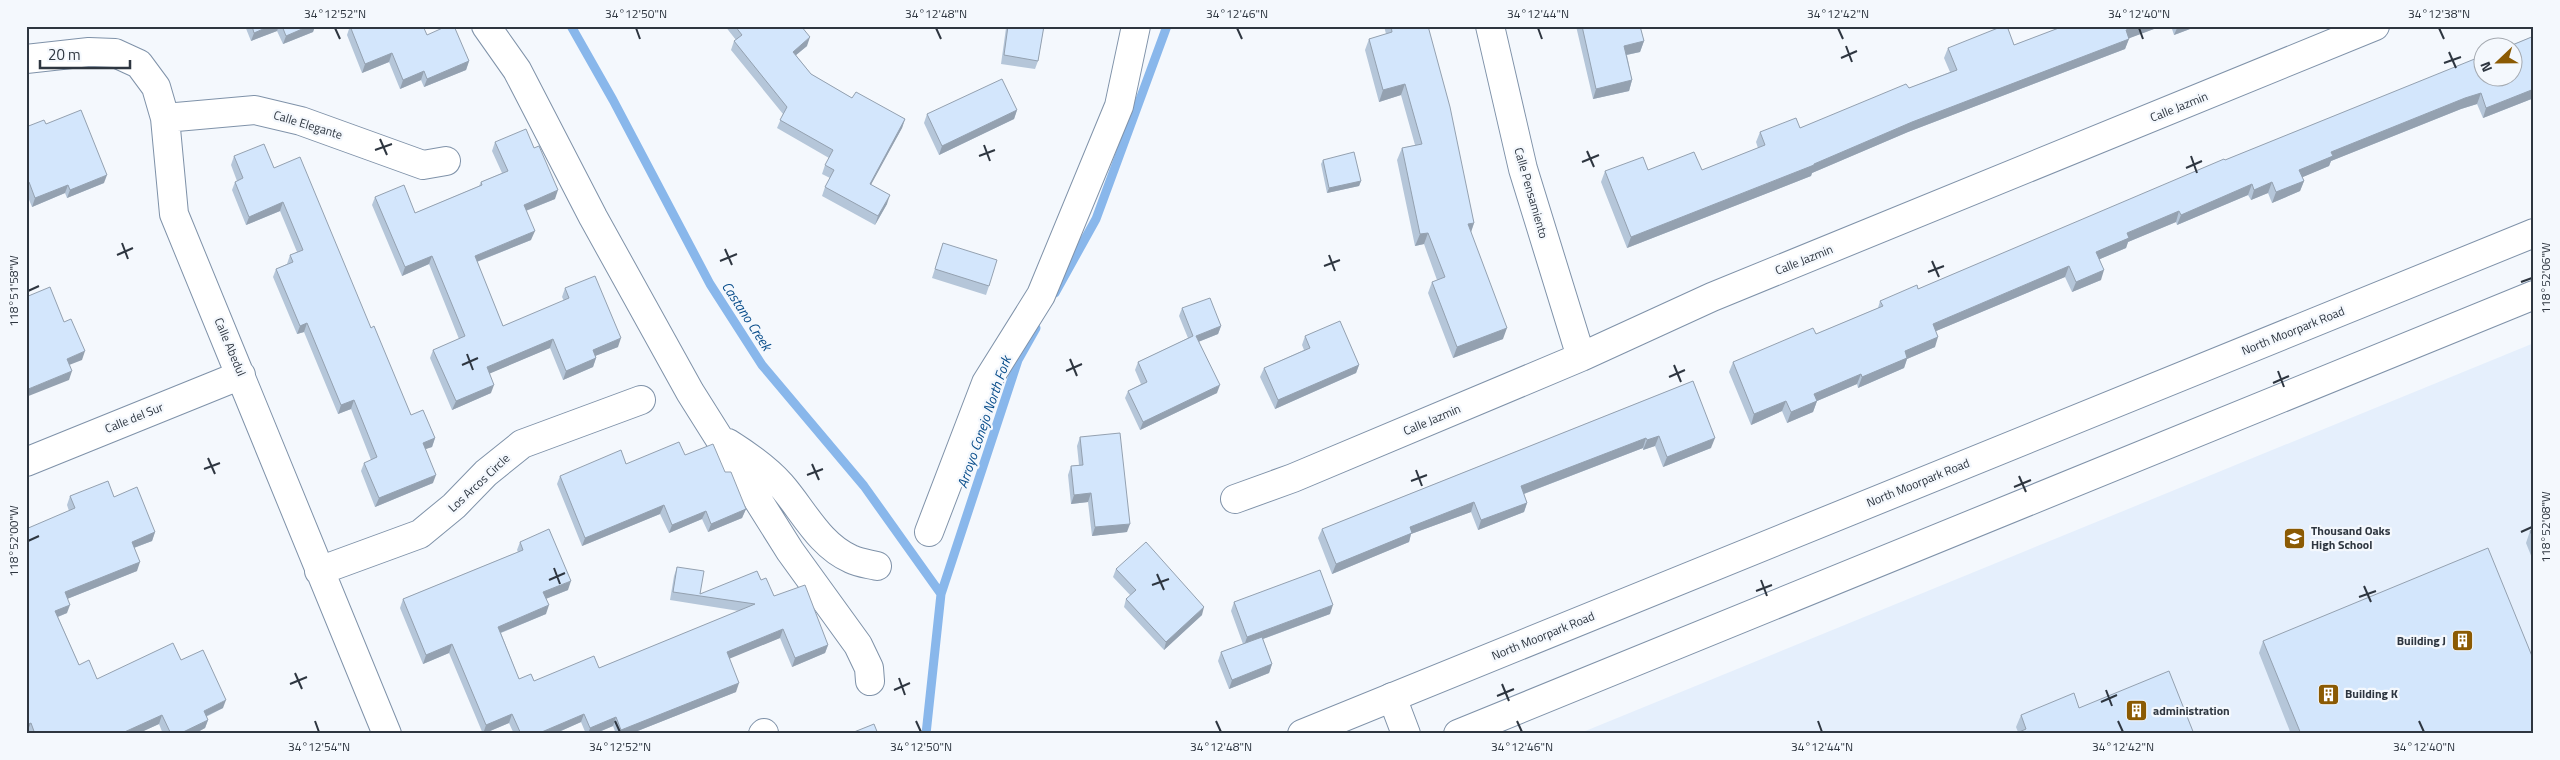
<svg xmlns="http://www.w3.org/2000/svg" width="2560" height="760" viewBox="0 0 2560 760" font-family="'Titillium Web',sans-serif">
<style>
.built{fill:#e5effc}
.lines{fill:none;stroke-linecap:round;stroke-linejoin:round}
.stream{stroke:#89b7eb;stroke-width:9}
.minor-casing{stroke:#7f92a9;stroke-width:30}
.major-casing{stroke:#7f92a9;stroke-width:30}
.minor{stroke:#fff;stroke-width:28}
.major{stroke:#fff;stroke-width:28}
.wall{fill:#b5c6d9}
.shaded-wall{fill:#94a1b0}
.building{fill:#d3e6fc;stroke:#94a1b0}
.ticks{fill:none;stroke:#2e3640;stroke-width:2}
.labels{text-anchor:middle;stroke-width:4.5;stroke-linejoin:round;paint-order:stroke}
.street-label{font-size:12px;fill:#2e3640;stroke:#f4f8fd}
.poi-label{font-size:12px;font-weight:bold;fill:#2e3640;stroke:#f4f8fd;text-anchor:start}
.water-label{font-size:14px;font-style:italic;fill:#074c8a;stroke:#f4f8fd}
.neatline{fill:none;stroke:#2e3640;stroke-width:2}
.ticks-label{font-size:12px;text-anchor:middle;fill:#2e3640}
</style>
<rect width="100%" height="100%" fill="#f4f8fd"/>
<path class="built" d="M2534,343V734H1578Z"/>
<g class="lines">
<path class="stream" d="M571,26L613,100L710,284L762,365L864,486L941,594
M1055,293L1096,219L1167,26
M926,734L941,594L1018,360L1036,328"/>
<defs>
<path id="minor" d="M486,26L517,70L593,217L690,392L790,551L858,645L869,668L870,681
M1490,26L1523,169L1581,357
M26,59L89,52L115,53L139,64L156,87L165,118L174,214L387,734
M165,118L255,110L301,121L423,165L446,161
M728,443C747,455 766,468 781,485C803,510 819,545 851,559C859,563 869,564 877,566
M26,462L241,375
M1235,499L1293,478L1581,357L1712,297L2375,26
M929,532L986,383L1041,295L1119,106L1136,26
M319,571L420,534L454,506L486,473L522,444L641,400
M1392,697L1406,734
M763,734L764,733"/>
<path id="major" d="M1302,734L2534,233
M1458,734L2534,295"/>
</defs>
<use href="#minor" class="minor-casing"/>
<use href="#major" class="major-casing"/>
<use href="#minor" class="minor"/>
<use href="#major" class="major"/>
</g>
<path class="wall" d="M245,26H315L313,32L283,44L277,31L251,41Z
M350,26L427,35L469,61L466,70L424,87L421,80L400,89L389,62L362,73L347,35Z
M725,26H801L807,46L796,55L811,74L852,98L905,119L902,128L871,184L887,204L875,225L822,196L825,187L830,178L822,174L825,165L829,158L777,128L783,114L731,50L734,41L736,40Z
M1001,26H1044L1038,61L1035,69L1001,64L1006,28H1000Z
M1384,26H1428L1474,223L1471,232L1503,339L1453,358L1428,293L1432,282L1437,280L1424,244L1415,246L1397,160L1402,148L1415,145L1401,95L1379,102L1365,50L1369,39L1386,34Z
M1576,26H1640L1644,41L1640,52L1627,55L1632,80L1629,91L1593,99Z
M2056,26H2162L2129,38L2125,49L1908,132L1812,173L1811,176L1627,248L1601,182L1605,171L1648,170H1702L1758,148L1756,142L1760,132L1800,128L1909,88L1950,72L1944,58L1948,48L2014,45L2057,29Z
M2171,26H2198L2174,35Z
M2534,36V98L2483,118L2477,104L2461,109L2331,161L2329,166L2302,177L2304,181L2300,191L2272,203L2268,193L2251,200L2248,195L2177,225L2176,222L2128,242L2126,248L2100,259L2101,280L2072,292L2065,277L1936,331L1935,347L1907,359L1904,368L1858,388L1857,384L1817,401L1813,412L1787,423L1782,411L1751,425L1729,372L1733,362L1816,334L1878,308L1880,301L1918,289L2225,160Z
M1017,110L1014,119L939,155L924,123L927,114Z
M46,124L104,183L67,198L65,193L32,207L26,192V127Z
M495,142L555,199L526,211L531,240L477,262L503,326L564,301L562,297L565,288L618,347L595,356L596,358L593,367L563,380L550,348L490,373L491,393L452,410L430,358L433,350L459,339L429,264L402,276L372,205L375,197L415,213L479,186L481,182L502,173L492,151Z
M234,156L274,168L371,328L411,415L435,438L432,447L425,449L433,483L375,507L361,471L364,463L371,460L351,409L338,414L304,332L297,334L273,277L276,269L287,264L290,255L297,252L280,211L246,225L232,190L235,182L237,181L231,165Z
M1323,160L1361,181L1359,186L1327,193L1321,164Z
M943,243L989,286L986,295L932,278Z
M1182,308L1221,326L1218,334L1198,342L1217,393L1140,430L1125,398L1128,391L1141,384L1135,370L1138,362L1188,338L1179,316Z
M1305,336L1359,365L1356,373L1275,409L1260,377L1264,368L1304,350L1302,345Z
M1693,381L1711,448L1663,467L1655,446L1643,450V448L1524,494L1527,503L1524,512L1478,530L1471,512L1411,534L1409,542L1332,574L1318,538L1322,529Z
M1080,437L1127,532L1092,536L1088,502L1071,504L1068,475L1071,466L1079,465L1077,446Z
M685,455L725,472L746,509L742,518L708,532L702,519L669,533L660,514L582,546L557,484L560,476L626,464Z
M70,496L114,497L155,532L152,541L134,548L137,571L67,599V613L58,617L79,665L97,679L181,660L223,708L206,717L208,720L205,728L194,734H163L159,724L137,734H28L27,732L69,511L67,505Z
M2534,529V563L2526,543L2530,531Z
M520,542L568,590L546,599V614L501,633L519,679L534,681L599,668L739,611L670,600L674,576L677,567L700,594L761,580L774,596L828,645L825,653L792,667L780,638L729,658L736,692L630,734H616L613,726L594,734H586L581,722L554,734H514L509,723L483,734L449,653L423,664L400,608L403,599L518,552L517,550Z
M1116,569L1202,615L1164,650L1124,607L1126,599L1131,596L1113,577Z
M1234,602L1330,614L1263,639L1272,664L1269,673L1229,689L1218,661L1221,652L1243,644L1231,611Z
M2263,641L2534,734H2291L2259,653Z
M2079,708L2194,734H2017L2018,732L2016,727L2021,715Z"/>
<path class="shaded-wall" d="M270,26H279L277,31L251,41L254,33Z
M309,26H315L313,32L283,44L286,36Z
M1001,26H1007L1006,28H1000Z
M2138,26H2162L2122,41L2126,30Z
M2178,26H2198L2174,35Z
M810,37L807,46L790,60L793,52Z
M2129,39L2125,49L1908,132L1812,173L1811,176L1627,248L1631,237L1814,164L1912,122Z
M1644,41L1640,52L1621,56L1624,46Z
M392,53L389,62L362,73L365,64Z
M469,61L466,70L424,87L427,79Z
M424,71L421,80L400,89L403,80Z
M1632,80L1629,91L1593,99L1596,89Z
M1405,84L1401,95L1379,102L1383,90Z
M2534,89V98L2483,118L2486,108Z
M2481,93L2477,104L2461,109L2331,161L2329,166L2296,180L2299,170L2331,152L2465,98Z
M1017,110L1014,119L939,155L942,146Z
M905,119L902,128L867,192L870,184Z
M107,175L104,183L67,198L70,190Z
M1361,181L1359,186L1327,193L1329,188Z
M2304,181L2300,191L2272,203L2276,192Z
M29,182L26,190V184Z
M2272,182L2268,193L2251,200L2254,190Z
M2252,184L2248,195L2177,225L2181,215Z
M68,185L65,193L32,207L35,198Z
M558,190L555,199L520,213L524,205Z
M890,195L887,204L875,225L878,216Z
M283,202L280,211L246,225L249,217Z
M2179,211L2176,222L2128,242L2126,248L2093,262L2096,252L2127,233Z
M1474,223L1470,235L1468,224Z
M535,231L531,240L471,264L475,256Z
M1428,233L1424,244L1415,246L1420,234Z
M432,256L429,264L402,276L405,267Z
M2069,266L2065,277L1929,334L1933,324Z
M2104,270L2101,280L2072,292L2076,282Z
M307,323L304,332L297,334L300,326Z
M1221,326L1218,334L1193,344L1196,336Z
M1507,328L1503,339L1453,358L1457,347Z
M1938,337L1935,347L1907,359L1904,368L1858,388L1862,377L1905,351Z
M621,338L618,347L590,358L593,350Z
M553,339L550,348L484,376L487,367Z
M85,351L82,360L64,367L67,359Z
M596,358L593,367L563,380L566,371Z
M1359,365L1356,373L1275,409L1278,400Z
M72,371L69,380L26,397V390Z
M1861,374L1857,384L1810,404L1814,394Z
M494,385L491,393L452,410L456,401Z
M1220,385L1217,393L1140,430L1143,422Z
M354,400L351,409L338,414L341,405Z
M1786,401L1782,411L1751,425L1754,414Z
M1817,401L1813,412L1787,423L1791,412Z
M1659,436L1655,446L1643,450L1647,440Z
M435,438L432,447L420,451L423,443Z
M1646,438L1643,448L1518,496L1521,486Z
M1715,438L1711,448L1663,467L1667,457Z
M436,475L433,483L375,507L379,498Z
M1091,493L1088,502L1071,504L1074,495Z
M1474,502L1471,512L1411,534L1409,542L1332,574L1336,564L1410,527Z
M1527,503L1524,512L1478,530L1481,520Z
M664,505L660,514L582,546L585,538Z
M746,509L742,518L708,532L711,524Z
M706,511L702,519L669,533L672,525Z
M1130,524L1127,532L1092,536L1095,527Z
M155,532L152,541L128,550L132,542Z
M140,562L137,571L62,601L65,592Z
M571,581L568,590L540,601L543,592Z
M70,605L67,613L52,619L55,611Z
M549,605L546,614L495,635L498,627Z
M1333,605L1330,614L1244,646L1247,637Z
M1204,607L1202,615L1164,650L1166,642Z
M783,629L780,638L724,661L727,652Z
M452,644L449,653L423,664L426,655Z
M828,645L825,653L792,667L795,658Z
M1272,664L1269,673L1229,689L1232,680Z
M739,683L736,692L630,734H620L621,730Z
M226,700L223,708L200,719L204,711Z
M512,714L509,723L483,734L486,725Z
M584,714L581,722L554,734H537Z
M162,715L159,724L137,734H120Z
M616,717L613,726L594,734H588L590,728Z
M208,720L205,728L194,734H179Z
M31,723L27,732H26V725Z"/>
<path class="building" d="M252,26H270L254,33Z
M282,26H309L286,36Z
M350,26H423L427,35L447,26H454L469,61L427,79L424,71L403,80L392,53L365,64Z
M735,26H801L810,37L793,52L811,74L852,98L856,92L905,119L870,184L890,195L878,216L825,187L834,170L825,165L833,150L780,120L787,107L734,41L742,35Z
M1008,26H1044L1038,61L1004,55Z
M1391,26H1428L1450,107L1474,223L1468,224L1507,328L1457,347L1432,282L1445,277L1428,233L1420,234L1402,148L1422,144L1405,84L1383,90L1369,39L1392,32Z
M1582,26H1640L1644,41L1624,46L1632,80L1596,89Z
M2003,26H2007L2014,45L2064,26H2138L2126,30L2129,39L1912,122L1814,164V165L1631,237L1605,171L1643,157L1648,170L1694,152L1702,170L1765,145L1760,132L1796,118L1800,128L1906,84L1909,88L1957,70L1948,48Z
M2534,36V89L2486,108L2481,93L2465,98L2331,152L2333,156L2299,170L2304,181L2276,192L2272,182L2254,190L2252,184L2181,215L2179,211L2127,233L2129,238L2096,252L2104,270L2076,282L2069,266L1933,324L1938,337L1905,351L1907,358L1862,377L1861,374L1814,394L1817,401L1791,412L1786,401L1754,414L1733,362L1813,328L1816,334L1883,306L1880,301L1917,285L1918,289L2224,159L2225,160L2482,56V78H2512V48H2505Z
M1002,79L1017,110L942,146L927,114Z
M81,110L107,175L70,190L68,185L35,198L29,182L26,184V127L44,120L46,124Z
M526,129L534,148L539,146L558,190L524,205L535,231L475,256L503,326L569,298L565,288L595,276L621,338L593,350L596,358L566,371L553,339L487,367L494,385L456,401L433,350L465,336L432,256L405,267L375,197L404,185L415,213L482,185L481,182L508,171L495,142Z
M264,144L274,168L300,157L371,328L374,326L411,415L423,410L435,438L423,443L436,475L379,498L364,463L377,457L354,400L341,405L307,323L300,326L276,269L293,262L290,255L303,250L283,202L249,217L235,182L243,178L234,156Z
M1354,152L1361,181L1329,188L1323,160Z
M943,243L997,260L989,286L935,269Z
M50,287L64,322L71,319L85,351L67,359L72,371L26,390V297Z
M1210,298L1221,326L1196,336L1220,385L1143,422L1128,391L1147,382L1138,362L1193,336L1182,308Z
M1340,321L1359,365L1278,400L1264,368L1310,348L1305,336Z
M1693,381L1715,438L1667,457L1659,436L1647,440L1646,438L1521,486L1527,503L1481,520L1474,502L1410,527L1412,533L1336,564L1322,529Z
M1120,433L1130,524L1095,527L1091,493L1074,495L1071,466L1083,465L1080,437Z
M679,442L685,455L713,444L725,472H731L746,509L711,524L706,511L672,525L664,505L585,538L560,476L621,450L626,464Z
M108,481L114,497L137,487L155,532L132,542L140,562L65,592L70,605L55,611L79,665L89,660L97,679L173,643L181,660L203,650L226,700L204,711L208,720L179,734H171L162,715L120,734H35L31,723L26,725V529L75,508L70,496Z
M549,529L571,581L543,592L549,605L498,627L519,679L531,674L534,681L594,656L599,668L755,604L673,592L677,567L704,571L700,594L757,571L761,580L766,578L774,596L805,585L828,645L795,658L783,629L727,652L739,683L621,730L616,717L590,728L584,714L537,734H521L512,714L486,725L452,644L426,655L403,599L523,550L520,542Z
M2534,529V540L2530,531Z
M1146,542L1204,607L1166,642L1126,599L1136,590L1116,569Z
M2488,548L2534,661V734H2301L2263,641Z
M1320,570L1333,605L1247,637L1234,602Z
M1262,637L1272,664L1232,680L1221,652Z
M2169,671L2194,734H2017V733L2026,729L2021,715L2074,693L2079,708Z
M874,724L878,734H849Z"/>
<path class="ticks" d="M335,28L340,39M636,28L640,39M936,28L941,39M1237,28L1242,39M1538,28L1542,39M1838,28L1843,39M2139,28L2143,39M2439,28L2444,39M1846,46L1852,62M2449,52L2456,68M1841,58L1857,51M2444,63L2461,57M380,139L387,155M984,145L990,161M375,150L392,144M1587,151L1594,167M979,156L995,150M2191,156L2197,173M1582,162L1599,155M2186,168L2202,161M122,243L128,259M725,249L732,265M117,255L133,248M1329,255L1335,271M720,261L737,254M1932,261L1939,277M1324,266L1340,260M1928,272L1944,266M2521,282L2532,278M28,291L39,286M467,354L473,370M1070,359L1077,376M462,365L478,358M1674,365L1681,382M1066,371L1082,364M2278,371L2284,387M1669,377L1685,370M2273,383L2289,376M208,458L215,474M812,464L819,480M204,469L220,463M1416,470L1422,486M807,475L823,469M2019,476L2026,492M1411,481L1427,475M2014,487L2031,480M2521,532L2532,527M28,541L39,536M554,568L560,584M1157,574L1164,590M549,580L565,573M1761,580L1767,596M1152,585L1169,579M2364,586L2371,602M1756,591L1772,585M2359,597L2376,591M295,673L302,689M899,678L905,695M290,684L307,677M1502,684L1509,701M894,690L910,683M2106,690L2112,706M1497,696L1514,689M2101,702L2117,695M315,721L319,732M615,721L620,732M916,721L921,732M1216,721L1221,732M1517,721L1522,732M1818,721L1822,732M2118,721L2123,732M2419,721L2424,732"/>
<defs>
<symbol id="school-square" viewBox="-11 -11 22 22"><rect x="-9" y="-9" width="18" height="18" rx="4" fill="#8b5a03" stroke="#f4f8fd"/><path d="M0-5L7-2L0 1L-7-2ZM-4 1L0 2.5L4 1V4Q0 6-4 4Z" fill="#fff"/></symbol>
<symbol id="building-square" viewBox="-11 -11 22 22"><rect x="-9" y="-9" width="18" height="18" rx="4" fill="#8b5a03" stroke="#f4f8fd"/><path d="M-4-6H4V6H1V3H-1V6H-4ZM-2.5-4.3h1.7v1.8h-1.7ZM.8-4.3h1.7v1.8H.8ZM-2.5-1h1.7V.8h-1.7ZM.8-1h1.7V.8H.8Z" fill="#fff"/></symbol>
</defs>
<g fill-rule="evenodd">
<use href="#school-square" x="2282" y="526" width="25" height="25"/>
<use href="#building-square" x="2450" y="628" width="25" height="25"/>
<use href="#building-square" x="2316" y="682" width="25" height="25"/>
<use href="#building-square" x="2124" y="698" width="25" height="25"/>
</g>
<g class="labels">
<g class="street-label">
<text transform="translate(2179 107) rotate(-22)" y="4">Calle Jazmin</text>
<text transform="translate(308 125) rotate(17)" y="4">Calle Elegante</text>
<text transform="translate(1531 193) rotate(74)" y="4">Calle Pensamiento</text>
<text transform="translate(1804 260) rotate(-22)" y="4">Calle Jazmin</text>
<text transform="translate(2293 331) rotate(-22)" y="4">North Moorpark Road</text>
<text transform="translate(230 347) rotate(67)" y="4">Calle Abedul</text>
<text transform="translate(134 418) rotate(-22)" y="4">Calle del Sur</text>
<text transform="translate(1432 420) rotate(-23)" y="4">Calle Jazmin</text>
<text transform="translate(479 483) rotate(-43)" y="4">Los Arcos Circle</text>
<text transform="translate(1918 483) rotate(-22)" y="4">North Moorpark Road</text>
<text transform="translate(1543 636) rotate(-22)" y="4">North Moorpark Road</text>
</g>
<g class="poi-label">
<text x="2311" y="535">Thousand Oaks<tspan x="2311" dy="14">High School</tspan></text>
<text x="2446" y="645" text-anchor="end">Building J</text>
<text x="2345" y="698">Building K</text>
<text x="2153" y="715">administration</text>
</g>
<g class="water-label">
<text transform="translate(747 316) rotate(57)" y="5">Castano Creek</text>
<text transform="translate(984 422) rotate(-71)" y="5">Arroyo Conejo North Fork</text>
</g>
</g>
<rect width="2560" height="760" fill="none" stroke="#f4f8fd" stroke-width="55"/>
<g transform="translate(2498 62) rotate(248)"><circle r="24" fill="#f4f8fd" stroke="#a5aab1"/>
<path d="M0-4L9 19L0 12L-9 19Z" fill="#8b5a03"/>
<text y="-8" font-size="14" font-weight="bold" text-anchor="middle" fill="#2e3640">N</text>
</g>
<path d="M40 60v8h90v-8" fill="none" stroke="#2e3640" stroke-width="2.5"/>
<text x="48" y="60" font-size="15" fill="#2e3640" stroke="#f4f8fd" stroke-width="4" paint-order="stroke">20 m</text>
<rect x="28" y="28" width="2504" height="704" class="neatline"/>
<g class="ticks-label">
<text x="335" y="18">34°12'52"N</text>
<text x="636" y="18">34°12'50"N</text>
<text x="936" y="18">34°12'48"N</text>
<text x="1237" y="18">34°12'46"N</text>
<text x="1538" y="18">34°12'44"N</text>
<text x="1838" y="18">34°12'42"N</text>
<text x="2139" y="18">34°12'40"N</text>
<text x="2439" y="18">34°12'38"N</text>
<text transform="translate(2546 278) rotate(-90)" y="4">118°52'06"W</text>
<text transform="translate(14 291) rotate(-90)" y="4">118°51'58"W</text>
<text transform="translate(2546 527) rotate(-90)" y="4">118°52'08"W</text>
<text transform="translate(14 541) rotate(-90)" y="4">118°52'00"W</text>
<text x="319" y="751">34°12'54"N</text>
<text x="620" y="751">34°12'52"N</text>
<text x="921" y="751">34°12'50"N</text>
<text x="1221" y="751">34°12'48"N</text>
<text x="1522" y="751">34°12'46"N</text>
<text x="1822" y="751">34°12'44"N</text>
<text x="2123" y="751">34°12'42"N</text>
<text x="2424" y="751">34°12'40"N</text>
</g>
</svg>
